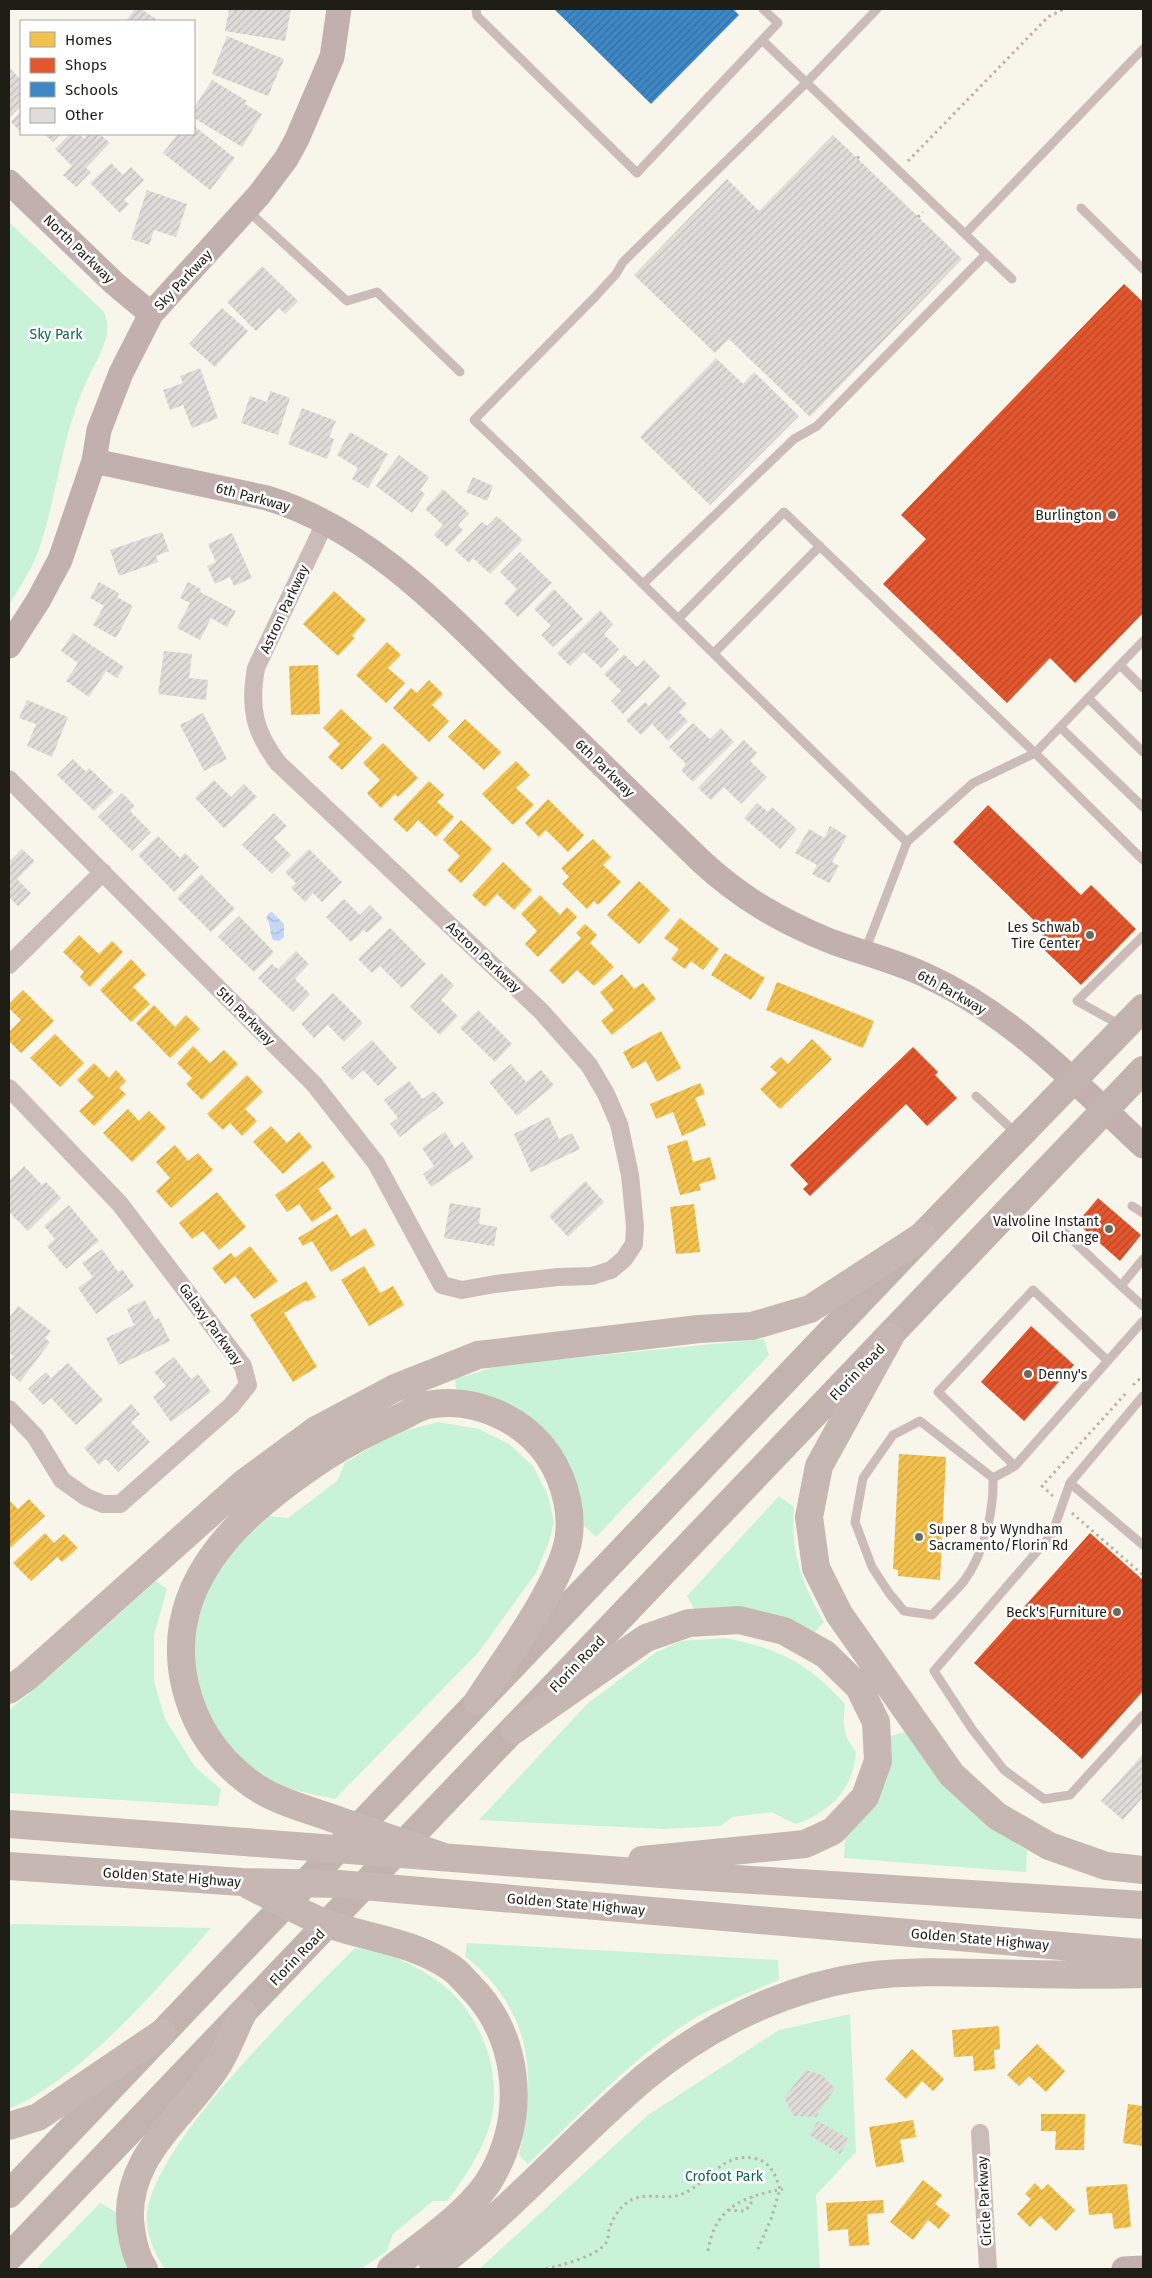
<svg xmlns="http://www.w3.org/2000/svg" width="1152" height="2278" viewBox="0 0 1152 2278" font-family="'Fira Sans',sans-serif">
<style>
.green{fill:#c8f3d8}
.water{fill:url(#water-waves)}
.homes{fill:url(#homes-hatch)}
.shops{fill:url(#shops-hatch)}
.schools{fill:url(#schools-hatch)}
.building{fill:url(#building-hatch)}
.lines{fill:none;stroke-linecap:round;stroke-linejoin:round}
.path{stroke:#bbb1ae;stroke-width:3;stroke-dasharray:2.5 4;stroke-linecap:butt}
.lane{stroke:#cbbcba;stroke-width:9}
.street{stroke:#cbbcba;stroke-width:18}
.secondary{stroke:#c2b0ae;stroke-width:25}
.primary{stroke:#c3b3ae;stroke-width:28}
.highway{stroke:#c6b7b3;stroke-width:28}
.poi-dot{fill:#6b6a60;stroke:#fff;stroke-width:2}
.labels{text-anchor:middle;stroke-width:5;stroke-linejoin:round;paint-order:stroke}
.street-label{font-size:14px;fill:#1f1e16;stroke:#fff}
.park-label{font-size:14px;fill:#0f6645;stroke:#fff}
.poi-label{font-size:14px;fill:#1f1e16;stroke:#fff;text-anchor:end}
</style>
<defs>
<pattern id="water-waves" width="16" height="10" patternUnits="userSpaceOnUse" patternTransform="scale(1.25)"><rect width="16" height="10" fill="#c4d7f7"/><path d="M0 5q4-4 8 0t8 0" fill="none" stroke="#a8b8d3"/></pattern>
<pattern id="homes-hatch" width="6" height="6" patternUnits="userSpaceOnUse" patternTransform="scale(1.25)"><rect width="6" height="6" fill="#f2c14e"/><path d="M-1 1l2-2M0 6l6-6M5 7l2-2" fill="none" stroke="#cfa543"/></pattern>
<pattern id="shops-hatch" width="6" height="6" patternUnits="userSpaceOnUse" patternTransform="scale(1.25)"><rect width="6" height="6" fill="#e4572e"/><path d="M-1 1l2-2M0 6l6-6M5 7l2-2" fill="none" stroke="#b84726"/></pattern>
<pattern id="schools-hatch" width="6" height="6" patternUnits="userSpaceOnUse" patternTransform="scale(1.25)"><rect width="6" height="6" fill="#3f88c5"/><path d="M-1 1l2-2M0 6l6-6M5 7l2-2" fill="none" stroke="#346f9f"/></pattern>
<pattern id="building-hatch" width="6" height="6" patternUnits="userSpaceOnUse" patternTransform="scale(1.25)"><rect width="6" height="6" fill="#dfdcd9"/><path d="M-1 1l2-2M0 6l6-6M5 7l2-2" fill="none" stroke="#bfbcba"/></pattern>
</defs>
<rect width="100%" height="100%" fill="#f8f6ea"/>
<path class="green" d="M9,222L104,312C114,334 99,355 89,376C62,431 58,495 38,552C31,571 18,589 9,606Z
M764,1339L769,1355L596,1537L584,1526L578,1488L457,1395L455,1379L495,1367L543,1361Z
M438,1422L479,1429L509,1444L533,1466L548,1496L554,1522L549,1542L536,1573L478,1653L335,1799C309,1793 278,1789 256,1773C203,1736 174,1654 204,1594C220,1563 244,1539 270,1516L288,1518L337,1481L345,1463L393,1434Z
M779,1496L794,1507C790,1553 802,1583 824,1622L815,1632C773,1612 741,1605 695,1610L687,1596Z
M156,1581L167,1589L154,1635V1681L165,1719L195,1767L221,1789L218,1806L9,1793V1710L52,1674Z
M725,1638C779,1648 808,1663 845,1704C843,1722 842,1737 856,1751C854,1788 831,1812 796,1824L771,1812L732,1817L721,1826L663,1829L479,1820L587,1704L655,1653L681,1641Z
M905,1732C941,1783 973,1819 1027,1850L1026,1872L844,1858L845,1836L887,1737Z
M9,1925L15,1924L211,1928C157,1989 83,2077 9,2109Z
M467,1943L778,1960L779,1980C753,1991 727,2001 702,2014C642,2047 579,2116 528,2164L519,2155C537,2076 533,2011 465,1956Z
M355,1948C367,1950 381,1951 392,1956C413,1965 435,1977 451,1992C484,2023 502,2077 491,2121C483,2151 465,2177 447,2201H433L393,2234L387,2251L361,2269H165C156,2256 148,2239 147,2223C141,2153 306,1998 355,1948Z
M850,2014L856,2152L816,2195L820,2269H479L648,2115L779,2030Z
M100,2203L119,2214L132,2269H36Z"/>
<path class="water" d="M272,912L284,924V937L279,941L273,940C269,933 272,925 266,918L269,913Z"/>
<path class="homes" d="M334,591L366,620L352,636L355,638L338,656L303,624Z
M387,642L401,655L388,668L405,683L386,703L356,675Z
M318,665L320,714L291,715L289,666Z
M429,680L443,694L432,705L449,721L429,742L393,708L411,688L417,693Z
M341,709L372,738L342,770L328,757L340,744L323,728Z
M465,719L501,752L484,770L448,737Z
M383,743L418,778L398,797L395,794L381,808L367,793L380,780L363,763Z
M516,761L530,775L516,788L534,805L513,825L482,794Z
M429,781L444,795L437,802L454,817L436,837L418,820L407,832L393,819Z
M548,799L584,835L568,852L546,830L539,837L525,823Z
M461,820L492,849L461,883L447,870L460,856L443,840Z
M593,839L611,857L603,865L621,882L598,905L594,901L587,909L562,884L569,877L561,868Z
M503,862L532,890L514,910L497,894L485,907L472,895Z
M639,881L670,910L639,944L607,915Z
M540,895L560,915L567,907L577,917L538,957L525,944L537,931L521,914Z
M680,918L719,949L703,970L691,961L685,969L671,959L679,949L664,938Z
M585,924L597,935L590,943L614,967L594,986L577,970L563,984L549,970L581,938L576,933Z
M79,935L99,954L112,941L123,952L90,987L80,977L84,972L63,952Z
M725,953L765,978L751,1000L711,975Z
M131,959L146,975L133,987L150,1004L131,1022L100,990Z
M622,974L634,989L643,983L656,999L612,1035L601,1021L614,1010L600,992Z
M777,982L874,1021L863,1048L766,1010Z
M23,990L54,1021L21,1053L9,1041V1032L21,1020L9,1008V1004Z
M154,1005L175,1027L186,1015L200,1029L170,1058L136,1023Z
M661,1031L681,1068L657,1082L646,1061L632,1069L623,1052Z
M55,1034L84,1063L60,1087L30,1058Z
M812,1039L832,1059L780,1109L760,1089L777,1073L770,1067L781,1057L788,1064Z
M193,1046L210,1063L224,1050L238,1064L202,1100L186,1084L192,1078L177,1063Z
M94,1063L109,1078L116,1070L126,1081L119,1088L126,1094L94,1126L79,1111L94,1097L77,1080Z
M247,1075L263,1092L245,1109L257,1121L242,1136L230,1123L223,1130L207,1114Z
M700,1083L705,1094L695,1098L706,1125L682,1136L673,1112L656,1119L650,1104Z
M128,1109L139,1121L149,1111L166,1128L132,1162L103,1133Z
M271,1126L287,1143L299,1132L312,1147L283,1174L253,1142Z
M687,1140L693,1162L710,1157L716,1179L699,1184L701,1190L680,1195L667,1146Z
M175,1145L188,1161L198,1153L213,1170L171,1208L156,1191L170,1178L156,1162Z
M323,1161L335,1177L318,1189L332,1209L312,1222L299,1204L287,1212L275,1195Z
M217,1192L246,1227L219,1250L203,1231L192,1239L179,1223Z
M694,1204L700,1252L676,1254L670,1207Z
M337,1214L351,1237L365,1228L375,1245L331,1272L312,1241L303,1246L298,1238Z
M250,1246L278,1281L254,1299L235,1276L225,1284L212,1268L231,1253L235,1258Z
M364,1266L380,1293L393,1286L404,1305L369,1326L341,1280Z
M306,1281L316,1297L307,1302L306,1300L284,1313L317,1367L293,1382L250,1315Z
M899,1454L946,1457L940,1580L898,1576V1570L893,1569Z
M29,1499L45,1516L9,1549V1500L18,1509Z
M45,1533L54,1543L64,1534L78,1548L62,1562L57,1557L31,1581L13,1563Z
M999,2026L1000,2049L994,2050L995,2069L974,2071L973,2056L954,2057L952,2030Z
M1037,2044L1065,2071L1046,2092L1029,2076L1019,2086L1007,2075Z
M912,2049L944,2079L933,2091L922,2081L906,2099L885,2079Z
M1128,2104L1143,2106V2146L1123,2143Z
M1041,2114H1085L1084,2150H1055L1056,2131H1041Z
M913,2120L916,2137L900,2140L904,2162L876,2167L869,2127Z
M923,2180L942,2195L935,2204L950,2215L939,2229L928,2220L913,2240L890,2222Z
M1035,2183L1042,2190L1048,2184L1075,2210L1056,2231L1040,2216L1030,2227L1017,2214L1031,2199L1025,2194Z
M1127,2184L1131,2227L1114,2229L1112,2213L1089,2215L1086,2187Z
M883,2200L884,2213L867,2214L869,2245L849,2246L848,2229L828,2231L826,2203Z"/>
<path class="shops" d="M1124,284L1143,302V613L1075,683L1050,658L1007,703L883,584L926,539L901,515Z
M988,805L1081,895L1091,885L1136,929L1081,985L1036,942L1046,932L953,842Z
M913,1047L938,1072L935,1075L957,1098L927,1126L906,1104L810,1196L803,1189L808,1184L790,1165Z
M1098,1198L1141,1235L1120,1261L1077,1223Z
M1031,1326L1074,1365L1024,1421L981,1382Z
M1090,1533L1143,1580V1691L1082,1759L974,1663Z"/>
<path class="schools" d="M554,9H733L739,15L651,104Z"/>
<path class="building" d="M135,9H141L159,21H126Z
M229,9H291L285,41L225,31Z
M227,36L284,59L268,96L212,74Z
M9,67L21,80V106L9,118Z
M212,80L247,101L245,104L262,114L242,147L194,118V108Z
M21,111V132L11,122Z
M194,126L235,158L210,190L163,153L178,134H194Z
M44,134H61L53,142Z
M70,134H79L84,139L88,134H100L110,143L86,168L91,172L76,187L63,175L72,166L55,149Z
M833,135L962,259L810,417L729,339L715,353L634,275L727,179L759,211Z
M111,163L123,175L131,167L144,180L124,200L129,204L120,213L90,183Z
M147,190L187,204L176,237L154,230L149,245L131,239Z
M262,266L298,301L285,314L279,308L256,331L227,302Z
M222,308L248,331L215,367L189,344Z
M716,358L743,384L754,372L799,416L710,505L640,437Z
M200,368L218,418L192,428L183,405L170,410L163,390L183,383L180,376Z
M270,391L290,398L278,435L241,423L250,396L267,402Z
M302,408L336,421L329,437L334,439L327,459L288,444Z
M350,432L388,454L368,488L352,479L358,468L337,455Z
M399,455L429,477L420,490L425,494L412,513L376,486Z
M473,477L493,486L487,501L466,492Z
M443,489L469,513L458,525L463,530L447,547L434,535L443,525L425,509Z
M497,516L523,540L490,574L473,558L469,563L455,550L482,522L487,526Z
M162,532L169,551L156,556L158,562L119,576L110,550Z
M232,533L252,578L234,586L230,577L215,584L207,566L216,562L208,544Z
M520,552L552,583L518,617L504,603L517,589L500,572Z
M99,582L119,593L117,597L133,606L116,638L93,625L104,606L90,598Z
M188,582L201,589L200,592L236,611L227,627L211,618L200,640L177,628L190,603L180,598Z
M554,589L583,619L553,647L541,635L551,626L534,609Z
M600,610L613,624L604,634L619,649L601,668L584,652L570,666L557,653Z
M73,633L124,667L117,678L106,671L89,697L66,681L78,663L61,651Z
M164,651L192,654L189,678L208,680L206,700L158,694Z
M624,654L637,667L644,660L660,676L623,714L611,701L621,691L604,674Z
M669,686L687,704L679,712L688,721L668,741L652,724L641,735L626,720L645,702L649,706Z
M27,700L68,717L52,757L27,746L36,724L19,718Z
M203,713L227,759L204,771L180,725Z
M693,723L710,739L721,728L734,742L693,782L681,770L686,764L669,747Z
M744,740L757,753L750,761L767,777L741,804L724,787L711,800L698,788Z
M73,759L86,772L89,768L114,792L94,811L57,775Z
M214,780L231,797L244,784L257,797L224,828L195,798Z
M122,793L135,806L130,811L151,832L132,851L98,817Z
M757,803L768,812L772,807L797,829L780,849L744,818Z
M274,813L287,826L274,838L291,855L272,874L242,845Z
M830,826L847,836L832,862L839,866L829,883L812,874L817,865L795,853L809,829L824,838Z
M158,836L180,858L185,853L199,867L174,892L138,855Z
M22,849L35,861L17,879L31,893L18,906L9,897V862Z
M309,849L342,882L322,902L313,893L305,902L291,888L296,883L285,872Z
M201,874L235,909L211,932L177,898Z
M344,899L360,915L370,905L383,918L367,933L364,930L351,942L326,917Z
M239,916L274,952L254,972L218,937Z
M390,928L426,964L402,988L380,966L372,973L358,959Z
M296,951L309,964L295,979L310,994L293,1012L258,978L272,964L278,969Z
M441,973L454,985L441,1000L458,1016L440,1035L410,1007Z
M333,993L363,1023L344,1042L328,1025L314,1038L301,1024Z
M478,1010L512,1044L495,1062L460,1028Z
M372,1040L397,1068L378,1086L363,1070L352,1080L341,1068Z
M511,1064L526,1082L541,1070L554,1085L517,1116L489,1082Z
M409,1081L423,1099L434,1091L444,1103L400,1137L390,1124L398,1118L384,1100Z
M549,1117L559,1139L572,1133L580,1149L531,1172L514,1134Z
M445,1132L455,1148L463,1142L474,1158L431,1187L423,1174L434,1166L422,1148Z
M24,1166L42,1185L46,1182L61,1198L28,1231L9,1212V1181Z
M585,1181L604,1202L568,1237L549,1216Z
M450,1203L481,1208L479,1224L497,1227L494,1246L444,1238Z
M69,1205L99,1241L66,1269L47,1246L55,1239L44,1226Z
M102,1249L118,1272L122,1269L134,1286L96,1314L78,1288L93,1277L82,1263Z
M145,1300L155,1320L159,1318L170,1341L119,1365L106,1338L134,1325L127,1309Z
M18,1306L51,1331L45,1338L50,1342L20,1382L9,1373V1361L13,1356L9,1352V1318Z
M174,1357L191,1379L198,1374L211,1392L171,1422L153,1397L166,1386L154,1372Z
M68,1363L103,1400L76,1425L51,1398L43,1405L28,1389L46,1372L51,1378Z
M131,1404L140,1414L131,1422L150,1442L118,1472L106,1459L99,1465L84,1448Z
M1143,1754V1797L1123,1820L1101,1801Z
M806,2070L822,2075L835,2088L816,2117L794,2116L784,2098Z
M818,2121L849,2139L840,2154L809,2135Z"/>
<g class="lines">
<path class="path" d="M857,158L862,155
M908,161L1048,17L1064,9
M918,217L923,212
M1133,1385L1143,1376
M1053,1496L1042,1486L1127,1392
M1072,1513L1143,1575
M728,2210L744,2211L750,2206L753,2197
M708,2251C715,2207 742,2197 783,2189
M546,2269C561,2265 600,2256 607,2241C609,2238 608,2233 609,2230C612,2219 619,2208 628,2202C643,2191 664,2200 680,2195C707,2185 721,2153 752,2158C770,2160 775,2174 780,2189L771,2219L758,2249"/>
<path class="lane" d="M476,9L477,16L637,173L778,23L763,9
M877,9L806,83L623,262L616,274L594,298L474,420C620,559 761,703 907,842
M763,41L1012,279
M1081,208L1143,269
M248,211L347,301L377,292L460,372
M965,234L1143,49
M644,583L794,439L817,426L986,254
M679,618L784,512L1035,753L1143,860
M714,653L820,546
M1120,665L1143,688
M1088,698L1143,752
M1060,727L1143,807
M865,951L907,842L973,783L1035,753L1143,641
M1122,1026L1077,1001L1143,936
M976,1096L1017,1134
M1132,1206L1143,1213
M1064,1232L1121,1286L1143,1259
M1121,1286L1143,1306
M1108,1361L1033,1290L938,1392L1015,1466L1143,1321
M1143,1396L1070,1483L1143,1545
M993,1478C994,1511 984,1554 964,1581C954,1593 942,1604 932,1615L904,1611L889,1593L872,1567L855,1522L863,1478L893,1435L920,1421L993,1478L1015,1466
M1070,1483L1052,1534L934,1671L972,1729L1004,1770L1044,1799L1070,1795L1143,1715"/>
<path class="street" d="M9,779L314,1084L376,1163L442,1285L462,1290L495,1284L558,1277L592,1276L611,1270L624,1259L634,1244L635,1226L630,1175L619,1124L606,1094L589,1065L541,1011L278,763C254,731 249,708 256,668L325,523
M9,965L103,872
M9,1088L120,1204L243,1366L248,1385L231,1406L120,1504H103L86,1497L62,1480L35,1436L9,1409
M980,2133L988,2269"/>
<path class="secondary" d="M9,182L114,283L151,314
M94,461L267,498C372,530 449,616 525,690C584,748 643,805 702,862C741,898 781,921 830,941C862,953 896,961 927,976C1011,1014 1077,1084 1143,1146
M9,646L38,601L60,560L94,461L99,430L121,373L151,314L259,195L286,159L297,139L332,57L339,9
M1124,2269L1143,2268"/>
<path class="primary" d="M9,2194L922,1236L1143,1008
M9,2257L1143,1070"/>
<path class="highway" d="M890,1337L819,1466L809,1517L816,1568L839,1614L952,1775L997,1816L1049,1846L1106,1866L1143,1870
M9,1690L27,1677L244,1483L316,1430L395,1388L478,1355L699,1329L752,1326L810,1309L922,1236
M514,1730L646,1638L689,1623L739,1620L784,1631L825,1654L859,1687L876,1722L878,1761L865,1797L833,1831L805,1844L642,1860
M9,1824L675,1875L1143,1905
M444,1857C406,1844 368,1831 329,1817C302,1808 269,1799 246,1780C215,1756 194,1724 185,1685C161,1580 246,1509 325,1457C350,1441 374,1429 401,1417C409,1413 419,1407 427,1405C473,1396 522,1418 548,1455C566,1482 576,1520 565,1553C549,1601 506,1658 478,1701
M9,1866L242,1882L339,1884L1143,1953
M250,1886C275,1898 300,1913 325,1923C369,1939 409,1940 450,1967C457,1971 463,1979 469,1985C519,2035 527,2112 493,2174C474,2210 423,2243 391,2269
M9,2126L38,2117L162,2033
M144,2269C136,2257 133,2244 131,2229C121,2162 179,2121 213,2072C226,2055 233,2032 243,2013
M433,2269C509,2213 572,2139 644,2078C707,2026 785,1987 867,1976C906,1971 945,1972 985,1973C1038,1974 1090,1976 1143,1974"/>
</g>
<g class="poi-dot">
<circle cx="1112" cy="515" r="5"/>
<circle cx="1090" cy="935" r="5"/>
<circle cx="1109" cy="1229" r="5"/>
<circle cx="1028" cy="1374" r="5"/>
<circle cx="919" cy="1537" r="5"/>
<circle cx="1117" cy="1612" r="5"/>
</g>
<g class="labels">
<g class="street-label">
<text transform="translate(79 249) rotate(44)" y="5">North Parkway</text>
<text transform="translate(183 280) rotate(-47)" y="5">Sky Parkway</text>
<text transform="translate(253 497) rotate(15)" y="5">6th Parkway</text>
<text transform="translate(284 609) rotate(-65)" y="5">Astron Parkway</text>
<text transform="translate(605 768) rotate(44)" y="5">6th Parkway</text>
<text transform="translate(484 957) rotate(43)" y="5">Astron Parkway</text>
<text transform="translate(952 992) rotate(29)" y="5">6th Parkway</text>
<text transform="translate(246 1016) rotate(45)" y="5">5th Parkway</text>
<text transform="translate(211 1324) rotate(54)" y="5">Galaxy Parkway</text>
<text transform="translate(857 1372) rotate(-46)" y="5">Florin Road</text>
<text transform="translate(577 1664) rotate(-46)" y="5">Florin Road</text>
<text transform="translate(172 1877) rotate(4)" y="5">Golden State Highway</text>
<text transform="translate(576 1904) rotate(5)" y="5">Golden State Highway</text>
<text transform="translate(980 1939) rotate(5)" y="5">Golden State Highway</text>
<text transform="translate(297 1957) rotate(-46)" y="5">Florin Road</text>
<text transform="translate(984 2201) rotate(-93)" y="5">Circle Parkway</text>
</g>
<g class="park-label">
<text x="56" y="339">Sky Park</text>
<text x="724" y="2181">Crofoot Park</text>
</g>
<g class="poi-label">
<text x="1102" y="520">Burlington</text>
<text x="1080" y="932">Les Schwab<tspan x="1080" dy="16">Tire Center</tspan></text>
<text x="1099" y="1226">Valvoline Instant<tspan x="1099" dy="16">Oil Change</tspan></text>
<text x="1038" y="1379" text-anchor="start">Denny's</text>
<text x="929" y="1534" text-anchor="start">Super 8 by Wyndham<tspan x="929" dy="16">Sacramento/Florin Rd</tspan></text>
<text x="1107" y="1617">Beck's Furniture</text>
</g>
</g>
<rect width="1152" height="2278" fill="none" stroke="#1f1e16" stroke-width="20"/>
<rect x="20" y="20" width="175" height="115" fill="#ffffff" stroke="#a5a5a2"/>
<rect x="30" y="32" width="25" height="15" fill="#f2c14e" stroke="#a5a5a2"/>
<text x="65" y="45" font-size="15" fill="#1f1e16">Homes</text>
<rect x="30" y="58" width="25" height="15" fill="#e4572e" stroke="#a5a5a2"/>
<text x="65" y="70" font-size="15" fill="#1f1e16">Shops</text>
<rect x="30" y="82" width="25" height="15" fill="#3f88c5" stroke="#a5a5a2"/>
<text x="65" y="95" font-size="15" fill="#1f1e16">Schools</text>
<rect x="30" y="108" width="25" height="15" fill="#dfdcd9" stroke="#a5a5a2"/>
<text x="65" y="120" font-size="15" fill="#1f1e16">Other</text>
</svg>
